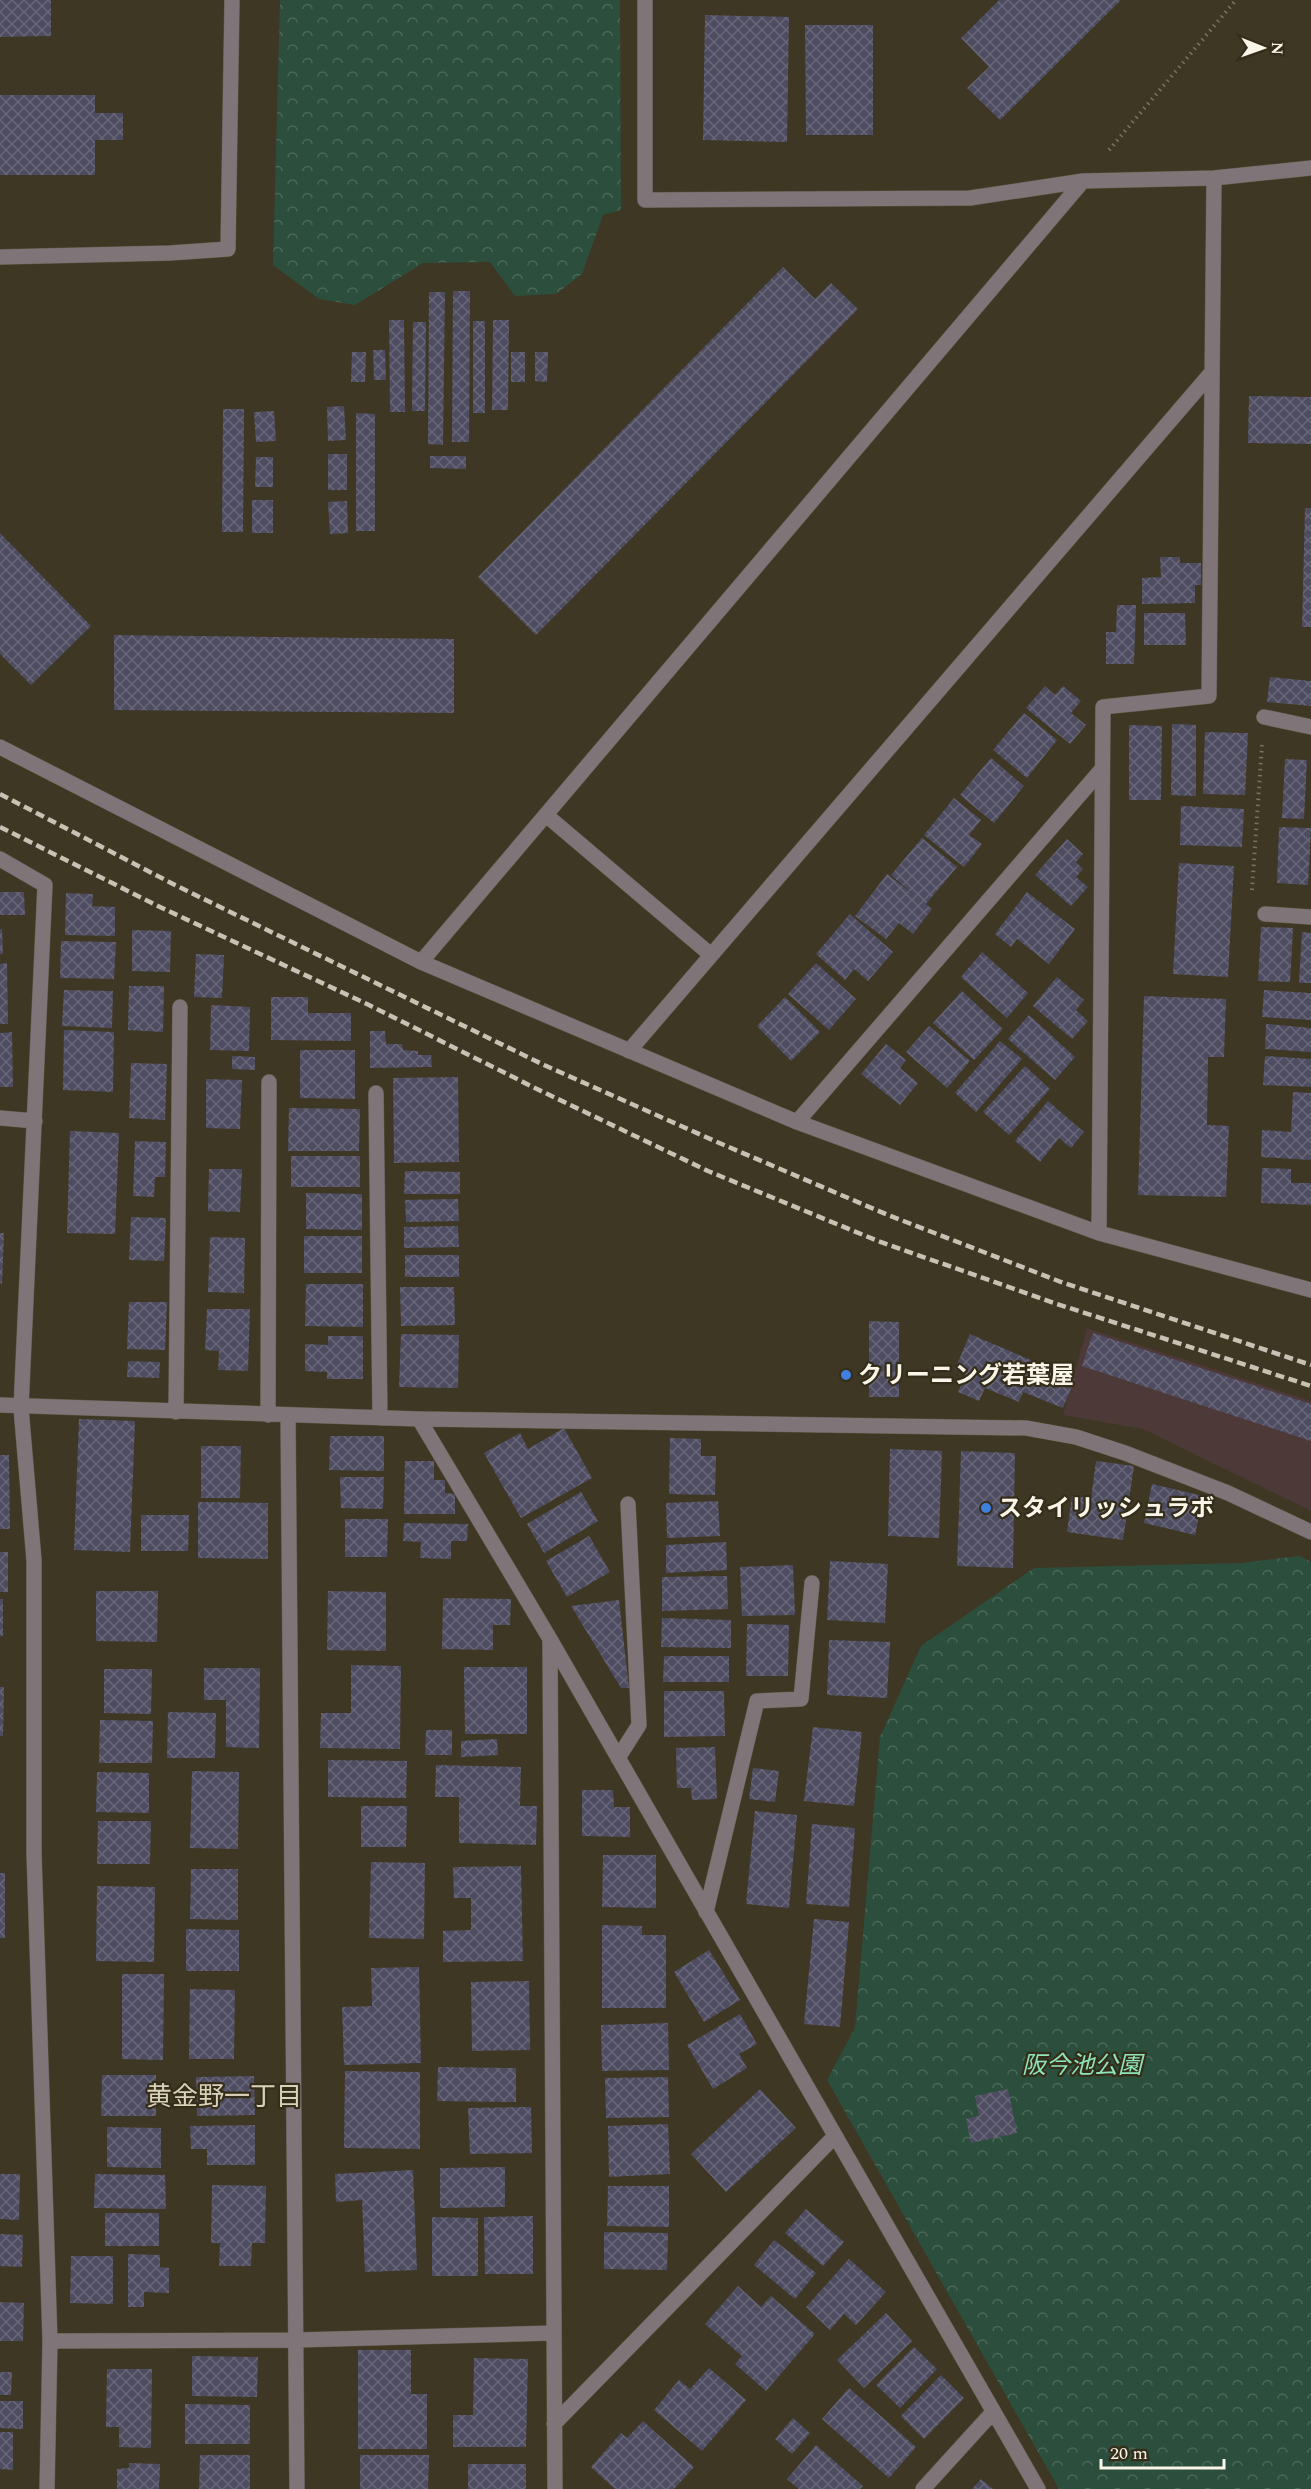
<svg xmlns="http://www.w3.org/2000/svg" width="1311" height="2489" viewBox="0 0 1311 2489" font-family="Spectral,'Noto Sans JP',serif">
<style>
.industrial{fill:#4e3939}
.park{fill:url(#park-crowns)}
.building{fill:url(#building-cross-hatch)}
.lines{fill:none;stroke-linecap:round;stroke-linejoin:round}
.minor-casing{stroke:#5c5543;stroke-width:16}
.path{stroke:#797361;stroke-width:4;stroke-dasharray:1.5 4.5;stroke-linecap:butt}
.minor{stroke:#7f7477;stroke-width:15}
.rail{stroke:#c7c2b3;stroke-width:4.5;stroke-dasharray:9 4.5;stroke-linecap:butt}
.shop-dot{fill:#3f7fe0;stroke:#342d19;stroke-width:2}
.labels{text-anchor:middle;stroke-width:4.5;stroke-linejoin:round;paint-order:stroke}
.poi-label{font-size:24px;font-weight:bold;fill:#f9f5e8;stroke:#342d19;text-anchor:start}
.park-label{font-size:24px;font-style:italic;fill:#8de5b9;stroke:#342d19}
.neighbourhood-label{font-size:26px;fill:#dad1b9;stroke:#342d19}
</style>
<defs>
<pattern id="park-crowns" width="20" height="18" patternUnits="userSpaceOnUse" patternTransform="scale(1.5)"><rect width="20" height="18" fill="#2c4e3d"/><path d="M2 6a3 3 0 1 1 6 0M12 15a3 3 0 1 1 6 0" fill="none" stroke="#4b6859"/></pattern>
<pattern id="building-cross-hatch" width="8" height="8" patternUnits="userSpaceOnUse" patternTransform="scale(1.5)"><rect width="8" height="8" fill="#4e4c61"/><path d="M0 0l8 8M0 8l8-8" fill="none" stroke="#686678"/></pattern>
</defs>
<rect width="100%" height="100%" fill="#3e3723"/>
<path class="industrial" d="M1087,1328L1311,1401V1511L1143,1429L1063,1415Z"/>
<path class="park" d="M280,0H620L621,210L603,215L582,274L556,294L515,296L490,262L423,263L355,305L319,299L273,265Z
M1300,1556L1311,1562V2489H1059L827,2080L855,2028L880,1737L921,1646L1034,1568L1241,1563Z"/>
<path class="building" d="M0,0H51V36L0,37Z
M999,0H1121L1000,120L967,88L989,67L961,38Z
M705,15L789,17L787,142L703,140Z
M805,25H873V135H806Z
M0,95H95V113H123V140H95V175H0Z
M783,267L815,299L831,283L858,309L536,635L478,577Z
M453,291H470L469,442H452Z
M429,292H445L443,445L428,444Z
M389,320H404L405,412H390Z
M493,320H509L508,410H492Z
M473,321H485V413H473Z
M413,322H426L425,411H412Z
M373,350H385L386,380H374Z
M352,352H366L365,382H351Z
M511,352H525V382H511Z
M535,352H548L547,382L535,381Z
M1249,396L1311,397V444L1248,443Z
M344,406L346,440L328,441L327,407Z
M223,409H244L243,532H222Z
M274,411L276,441L256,442L254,412Z
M356,413L375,414V531H356Z
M328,454H347V490H328Z
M430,456H466V469L430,468Z
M256,457H273V487H255Z
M252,500H273V533H252Z
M347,501L348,533L330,534L328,502Z
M1305,508H1311V627H1302Z
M0,533L91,626L31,685L0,654Z
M1160,557H1180V563H1201V585H1195V603L1142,604V578L1161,577Z
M1117,605H1136L1134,664H1106V632H1116Z
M1144,613H1185L1186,645H1144Z
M114,635L454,639V713L114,710Z
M1270,677L1311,681V706L1267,702Z
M1045,686L1055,695L1063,686L1081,701L1071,713L1086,725L1070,744L1026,708Z
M1024,713L1057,740L1027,778L993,750Z
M1172,724L1196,725V796L1171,795Z
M1129,725L1162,726L1161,800H1129Z
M1205,732L1248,733L1245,795L1203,794Z
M991,758L1024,786L994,823L960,795Z
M1285,759L1307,760L1304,819L1282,818Z
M954,798L981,820L969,835L982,844L964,867L924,835Z
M1181,806L1244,809L1242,847L1180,845Z
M1279,827L1311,828L1308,885L1277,883Z
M922,838L957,867L926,904L932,909L913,934L899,923L886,939L855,916L887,874L914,895L891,875Z
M1067,839L1083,854L1076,862L1083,869L1076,877L1088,887L1071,906L1035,875Z
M1179,863L1234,866L1228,977L1173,974Z
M0,892H24L25,915H0Z
M1027,892L1075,929L1049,964L1017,939L1011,947L995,934Z
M66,893L93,894L92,906L115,907V936L65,935Z
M850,914L893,952L868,981L854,969L845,980L816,954Z
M1261,927L1293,928L1290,982L1258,981Z
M0,929H2L3,954H0Z
M132,930L171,931L170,972L132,971Z
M1302,932L1311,933V983H1299Z
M61,941L116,942L114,979L60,978Z
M982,952L1028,993L1007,1018L961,977Z
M196,954L224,955L222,998L194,997Z
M7,963L8,1024H0V964Z
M816,963L856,999L829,1030L788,994Z
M1057,977L1084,1000L1076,1010L1088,1021L1072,1039L1033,1006Z
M129,986H164L163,1032L128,1030Z
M64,990L113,991L112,1028L62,1026Z
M1264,990L1311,993V1020L1262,1017Z
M962,991L1003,1029L974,1060L933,1023Z
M1144,996L1226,999L1224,1057H1208L1207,1125L1229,1126L1226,1197L1138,1195Z
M271,997H308V1013H351V1041L271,1040Z
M785,997L820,1032L791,1061L757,1026Z
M211,1005L250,1007L249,1051L210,1050Z
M1029,1015L1075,1057L1055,1080L1008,1039Z
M1266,1024L1311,1028V1052L1265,1049Z
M929,1026L970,1061L947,1088L906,1052Z
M64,1030L114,1032L113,1092L63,1090Z
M370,1031H385L386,1044H402L403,1050L418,1051V1055H431L432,1067L370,1068Z
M12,1032L13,1087H0V1033Z
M1000,1041L1022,1059L976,1112L955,1093Z
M886,1044L906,1060L900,1068L918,1083L900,1105L861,1074Z
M300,1050H355V1099L300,1098Z
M232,1056L255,1057V1070L232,1069Z
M1265,1056L1311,1059V1087L1263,1085Z
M131,1063L167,1064L165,1120L129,1118Z
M1025,1066L1050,1089L1009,1135L983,1112Z
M458,1077L459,1162L394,1163L393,1078Z
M206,1079L242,1080L240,1129L206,1128Z
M1293,1092L1311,1093V1160L1261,1157L1262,1130L1291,1132Z
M1048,1101L1084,1132L1071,1148L1059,1138L1040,1162L1015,1141Z
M289,1108L360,1109L359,1151H288Z
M70,1131L119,1133L115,1234L67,1233Z
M135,1141L166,1142L165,1177H155L154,1197L133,1196Z
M291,1156H360V1187H291Z
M1262,1168L1291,1169V1183H1311V1205L1261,1203Z
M209,1169H242L240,1212L208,1211Z
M405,1171L460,1172V1194H404Z
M306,1193L362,1194V1230L306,1229Z
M458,1199L459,1221L406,1222L405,1200Z
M131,1217L166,1218L164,1261L129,1260Z
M458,1226L459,1247L404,1248V1227Z
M0,1233H4L2,1284L0,1283Z
M304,1236H362V1273H304Z
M210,1237L245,1238L244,1293L208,1292Z
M405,1255H459V1277H405Z
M306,1284H363V1327L305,1326Z
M400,1287H454L455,1325L401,1326Z
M129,1302H167L165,1350L127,1349Z
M207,1309H250L248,1371L218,1370L219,1351L205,1350Z
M869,1321L899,1322V1397H869Z
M1093,1333L1311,1404V1441L1082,1366Z
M401,1334L459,1335L458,1388L399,1387Z
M970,1334L1075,1379L1063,1408L1023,1392L1019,1402L985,1388L979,1401L958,1392L966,1373L955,1369Z
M328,1336H363V1379H327V1372L305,1371V1344L328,1345Z
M128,1361L160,1362L159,1378L127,1377Z
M79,1419L135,1421L130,1552L74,1550Z
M564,1428L592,1478L521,1518L484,1453L520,1433L528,1449Z
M330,1436H384V1471L329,1470Z
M670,1438L701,1439V1456H716L715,1495L669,1494Z
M201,1446H241L240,1498H201Z
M890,1449L942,1451L939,1538L888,1536Z
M961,1451L1015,1453L1013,1568L957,1566Z
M0,1455H9L10,1529H0Z
M405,1461H434V1480H445V1493L455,1494V1514H404Z
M1096,1461L1134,1466L1123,1540L1067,1532L1072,1496L1091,1498Z
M340,1477H384L383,1509L341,1508Z
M1152,1484L1203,1496L1195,1535L1144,1523Z
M581,1492L598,1521L544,1553L527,1524Z
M718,1501L720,1536L667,1538L666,1503Z
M198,1502L268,1503V1559L198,1558Z
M141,1515H189L188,1551H141Z
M345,1519H388L387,1557H345Z
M404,1523L468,1524L467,1541H451V1559L420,1558L421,1542L403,1541Z
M589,1536L610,1572L567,1597L546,1561Z
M726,1542L727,1570L666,1573V1545Z
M0,1552H8V1592H0Z
M830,1561L888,1564L885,1623L827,1620Z
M793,1565L795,1615L742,1616L740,1567Z
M727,1576L728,1609L662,1611V1577Z
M96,1591H158L157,1642L96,1641Z
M328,1591L386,1592V1651L327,1650Z
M443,1598L511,1599L510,1625H493V1650L442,1649Z
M0,1599H3V1636H0Z
M619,1600L629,1688H621L571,1606Z
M662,1618L731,1620V1648L661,1647Z
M747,1624L789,1625L788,1676H746Z
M829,1640L890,1642L887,1698L827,1695Z
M664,1656H729V1682H663Z
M351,1665L401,1666L400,1749L320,1748L321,1713H351Z
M464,1667H527V1734H465Z
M204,1668H260L259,1748L226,1747V1700H204Z
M104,1669H152L151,1714L104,1713Z
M0,1687H4L3,1736H0Z
M664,1691H724L725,1736L664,1737Z
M168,1712L216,1713L215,1758H167Z
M100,1720L153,1721L152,1763H99Z
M813,1727L862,1732L854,1806L804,1801Z
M426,1730H452V1755H425Z
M497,1739L498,1755L461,1757V1741Z
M715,1747L717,1799L692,1800L691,1788H677L676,1748Z
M328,1760L407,1761L406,1798L328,1797Z
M436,1765L521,1767L520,1806H537L536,1845L459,1843V1797H435Z
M753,1768L779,1771L775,1802L749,1799Z
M192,1771L239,1772L238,1849L190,1848Z
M97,1772L149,1773V1813L96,1812Z
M582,1790H613L614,1807H630V1837L582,1836Z
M361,1806H407L406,1847H361Z
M755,1811L797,1815L789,1908L746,1904Z
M98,1821H151L150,1864H97Z
M812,1824L855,1828L849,1907L806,1904Z
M603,1855H656V1908L602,1907Z
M371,1862L425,1863L424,1939L369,1938Z
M521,1866L523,1961L443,1962V1931L471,1930V1898H454L453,1867Z
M191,1869H238V1920L190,1919Z
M0,1873H5V1938H0Z
M97,1886L155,1887L154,1962L96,1961Z
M814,1919L849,1922L840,2027L804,2024Z
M602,1925L642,1926V1935H666V2008H602Z
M186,1929L239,1930V1971H186Z
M709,1950L740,2000L704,2022L674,1972Z
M419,1967L421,2063L344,2065L342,2007L372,2006L371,1968Z
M122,1974H164L163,2060L122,2059Z
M529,1981L530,2050L472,2051L471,1982Z
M190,1989L235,1990L234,2059H189Z
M740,2014L757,2044L739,2054L747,2068L713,2089L687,2045Z
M668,2023L669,2070L602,2071L601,2025Z
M438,2067L516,2068V2102L437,2101Z
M345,2071L420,2072V2149L344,2148Z
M102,2075H156V2116H101Z
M254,2076L255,2115L197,2116L196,2077Z
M668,2077L669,2117L606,2118L605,2078Z
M760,2089L796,2128L726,2192L691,2154Z
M1008,2089L1017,2133L971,2143L966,2119L979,2116L975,2096Z
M531,2107L532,2153L470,2154L468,2108Z
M668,2124L670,2174L609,2177L608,2126Z
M255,2125V2165H207V2149H191L190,2126Z
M107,2127L161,2128V2168L107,2167Z
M505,2167V2207L440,2208V2168Z
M413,2170L417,2270L365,2272L362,2200L336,2202L335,2174Z
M0,2174H20L19,2220L0,2219Z
M95,2174L165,2175L166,2209L94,2208Z
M212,2185L266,2186L265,2243H252L251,2266H219L220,2243H211Z
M608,2186H669V2227L607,2226Z
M806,2209L844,2242L823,2266L785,2233Z
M105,2213H159V2246H105Z
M533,2216V2274H485L484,2217Z
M432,2217L478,2218V2276H432Z
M604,2232L668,2233L667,2270L604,2269Z
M0,2234L23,2235L22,2267L0,2266Z
M774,2240L816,2273L795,2299L754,2265Z
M128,2254L160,2255V2267L169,2268V2293L144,2292V2307H128Z
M71,2256H113V2304L70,2303Z
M849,2259L886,2292L856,2325L844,2314L830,2330L806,2307Z
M738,2286L761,2307L771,2296L815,2334L766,2391L735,2364L742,2356L705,2324Z
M0,2302L24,2303L23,2341H0Z
M886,2313L912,2341L864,2388L837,2360Z
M914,2347L937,2369L900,2408L876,2385Z
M358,2350H411V2394H427V2449H358Z
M192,2356L258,2357L257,2397L192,2396Z
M474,2358L528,2359L526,2447H453V2415H473Z
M709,2368L746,2400L702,2451L654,2410L679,2380L690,2389Z
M107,2369H152L151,2448L119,2447V2427H106Z
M0,2372H12L11,2395H0Z
M941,2375L964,2398L924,2439L901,2416Z
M849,2388L916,2447L889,2478L822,2419Z
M0,2401H23V2429L0,2428Z
M185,2404L250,2405V2444H185Z
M793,2418L810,2433L792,2454L775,2439Z
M643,2421L694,2467L674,2489H615L591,2467L621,2433L627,2438Z
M0,2432H13V2470L0,2469Z
M816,2445L863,2486L860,2489H799L787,2479Z
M200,2455H250V2489H199Z
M360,2455H429L428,2489H360Z
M129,2463L160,2464L159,2489H117V2469L129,2468Z
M468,2464H526V2489H468Z
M981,2479L993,2489H972Z"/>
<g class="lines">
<defs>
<path id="minor" d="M645,0V200L970,198L1083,181L1214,178L1311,168
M0,257L170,253L228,249L232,0
M1264,717L1311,727
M0,747L421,962L797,1122L1099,1233L1311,1290
M546,815L711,955
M0,859L45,885L21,1408L34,1560V1853L50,2341L47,2489
M1265,914L1311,917
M421,962L1083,181
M629,1051L1212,372
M376,1093L380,1418
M0,1118L35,1121
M797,1122L1102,769
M1099,1233L1103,707L1209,696L1214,178
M0,1405L419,1419L1026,1428L1076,1437L1125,1453L1228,1493L1311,1532
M176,1412L180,1007
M268,1415L269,1082
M288,1416L297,2489
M419,1419L550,1639L1038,2489
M550,1642L555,2489
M618,1758L639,1725L628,1504
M706,1912L757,1701L801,1699L812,1583
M50,2341L297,2340L553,2333
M554,2424L835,2136
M923,2489L993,2412"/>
</defs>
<use href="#minor" class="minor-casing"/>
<path class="path" d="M1109,150L1236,0
M1252,890L1262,745"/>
<use href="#minor" class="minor"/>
<path class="rail" d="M0,794L175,885L544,1065L717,1142L888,1215L1061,1282L1311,1365
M0,827L160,907L369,1005L537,1089L708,1171L878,1241L1054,1303L1311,1386"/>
</g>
<g class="shop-dot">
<circle cx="846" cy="1375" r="6"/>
<circle cx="986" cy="1508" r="6"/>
</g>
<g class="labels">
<g class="poi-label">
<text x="858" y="1383">クリーニング若葉屋</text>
<text x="998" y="1516">スタイリッシュラボ</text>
</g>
<g class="park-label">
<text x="1082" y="2073">阪今池公園</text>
</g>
<g class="neighbourhood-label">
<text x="224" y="2105">黄金野一丁目</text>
</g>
</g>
<g transform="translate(1263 48) rotate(91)" stroke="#342d19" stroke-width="4.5" paint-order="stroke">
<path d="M0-4.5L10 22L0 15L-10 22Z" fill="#f9f5e8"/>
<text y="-9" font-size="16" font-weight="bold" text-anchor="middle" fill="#f9f5e8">N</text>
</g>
<path d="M1101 2459v9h123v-9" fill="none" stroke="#f9f5e8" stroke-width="3"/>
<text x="1110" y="2459" font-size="18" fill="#f9f5e8" stroke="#342d19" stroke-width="4.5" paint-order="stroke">20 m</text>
</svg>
